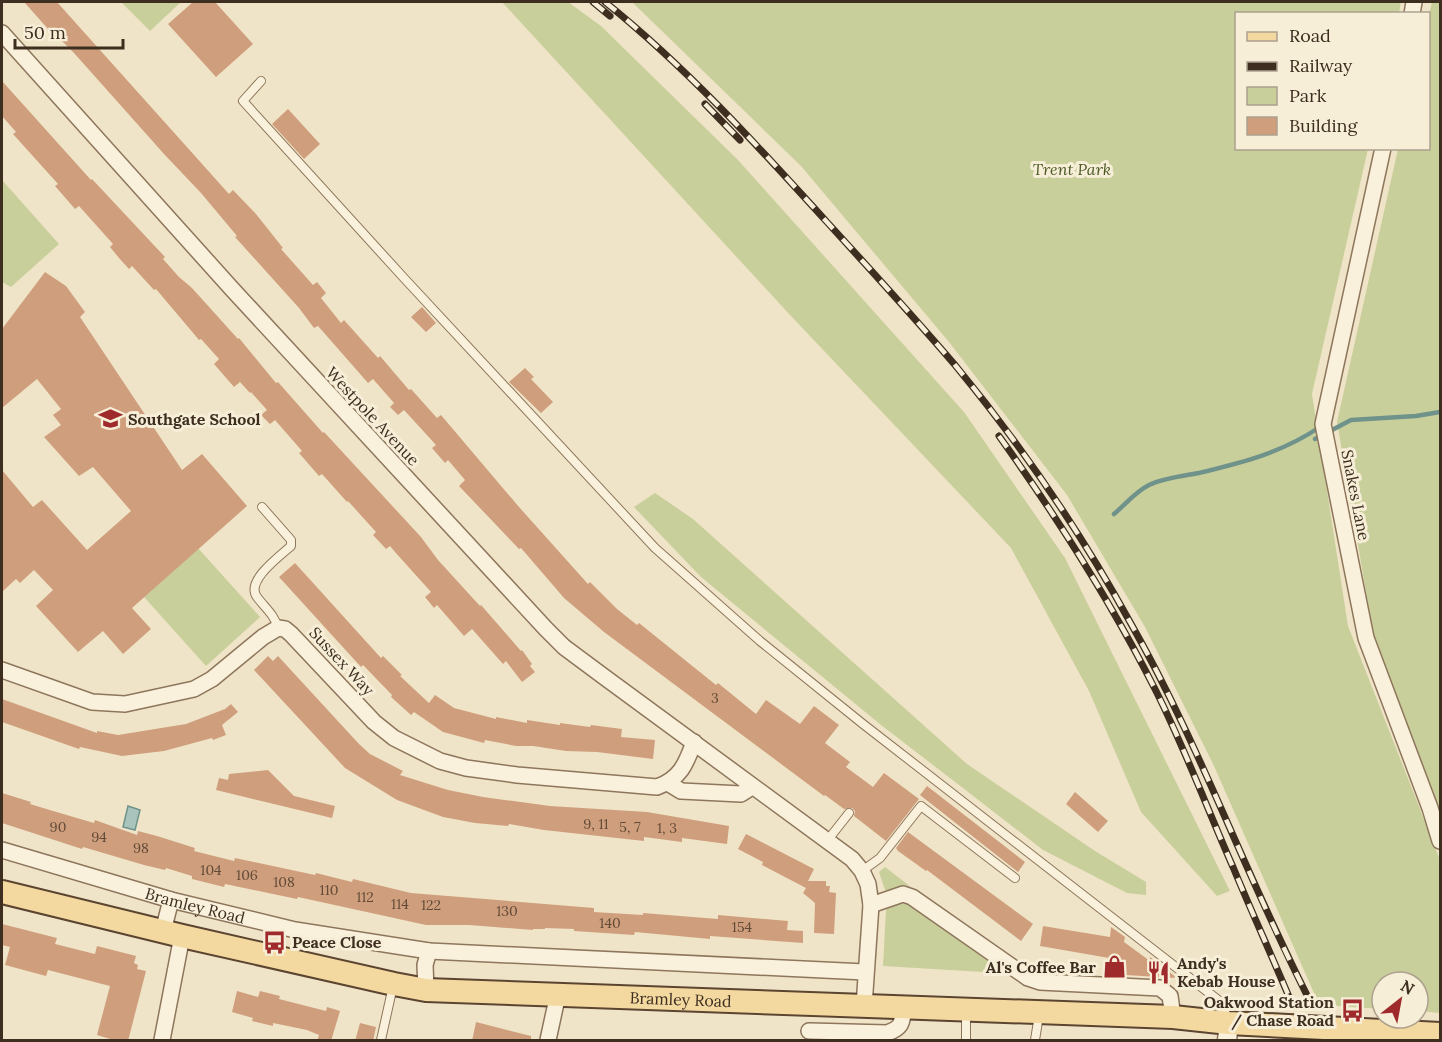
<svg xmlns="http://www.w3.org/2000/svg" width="1442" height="1042" viewBox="0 0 1442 1042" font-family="Lora,serif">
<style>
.green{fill:#c9cf9b}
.water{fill:#a9c4bc;stroke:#6f938a;stroke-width:1.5}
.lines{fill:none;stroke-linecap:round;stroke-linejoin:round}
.stream{stroke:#6f938a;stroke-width:4.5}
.building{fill:#cf9f7d}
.service-casing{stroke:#8d765c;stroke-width:10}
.minor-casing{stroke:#8d765c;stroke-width:18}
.tertiary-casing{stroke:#8d765c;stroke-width:21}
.primary-casing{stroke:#5b4430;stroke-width:26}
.service{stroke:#faf1dc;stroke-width:8}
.minor{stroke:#faf1dc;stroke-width:15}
.tertiary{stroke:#faf1dc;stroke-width:18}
.primary{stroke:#f3d9a0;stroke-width:22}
.rail-casing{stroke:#3d2e20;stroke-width:7}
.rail{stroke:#f7eed8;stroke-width:4.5;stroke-dasharray:14;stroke-linecap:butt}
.labels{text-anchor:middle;stroke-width:6;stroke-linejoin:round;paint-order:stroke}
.number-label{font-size:14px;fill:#624a37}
.park-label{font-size:16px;font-style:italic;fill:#4d5a26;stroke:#f7eed8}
.street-label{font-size:16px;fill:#3d2e20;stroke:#f7eed8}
.poi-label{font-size:16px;font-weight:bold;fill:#3d2e20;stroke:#f7eed8;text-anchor:start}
</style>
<rect width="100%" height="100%" fill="#f0e4c8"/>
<path class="green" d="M121,2H181L150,31Z
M502,2H568L601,26L738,160L964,412L1065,558L1230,891L1217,896L1141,812L1089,691L1011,548L790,315Z
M632,2H1401L1399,13L1236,14V148L1368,149L1312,394L1348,626L1440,860V1013L1418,1011V982H1382V1009L1323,1005L1320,1000H1317L1214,766L1145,627L1067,495L949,342L801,166Z
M1432,2H1440V819L1366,638L1372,627L1337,422L1398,149L1428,148L1429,15Z
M2,180L59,244L11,287L2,282Z
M655,493L693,519L967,764L1095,851L1146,882V895L1127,893L1043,850L972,795L881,725L701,577L634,507Z
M198,548L260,617L206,666L144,597Z
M885,867L911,887L905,885L888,891L885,890L879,872Z
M899,903L908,904L918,909L1003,970L1000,973L883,966L886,910L890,906Z"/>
<path class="water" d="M128,806L140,810L135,830L123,827Z"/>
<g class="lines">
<path class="stream" d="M1315,439L1351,420L1416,416L1440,412
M1114,514C1126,504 1135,492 1149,485C1164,478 1183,476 1199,473C1244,462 1281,453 1320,427"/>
</g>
<path class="building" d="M24,2H57L229,194L233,190L256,214L283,248L281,249L313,285L317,282L326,293L321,298L341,323L344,320L378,358L380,356L409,390L411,389L437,418L441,415L519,507L588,584L590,582L617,609L637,625L639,623L716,685L718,683L756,714L766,700L800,724L814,706L839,725L825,743L850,762L846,767L873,787L884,773L919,799L886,841L854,816L855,811L852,808L844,809L825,795L824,796L604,632L564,598L521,548L519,549L459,486L465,480L448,460L445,463L432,448L436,445L404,410L398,415L390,407L394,403L373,379L368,383L318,326L314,328L299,308L235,237L237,236L201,193L164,154L74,53L50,29L49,30Z
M193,2H215L253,44L216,77L168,24Z
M2,81L91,180L92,179L165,257L163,259L179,277L192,288L238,339L239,338L276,383L278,382L323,433L324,432L421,537L438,560L480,606L481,605L521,651L522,650L532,664L530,666L535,672L522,682L506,661L503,664L472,629L464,636L437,605L434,608L425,597L431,592L395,552L390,546L386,549L373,535L376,532L348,501L347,502L322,474L319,476L299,453L302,451L275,420L270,424L261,415L267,410L251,392L250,393L240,382L234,387L214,364L219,359L201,339L199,340L156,289L154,290L132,266L129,269L119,258L110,247L113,244L79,206L75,209L55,186L58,184L13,134L16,132L2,116Z
M288,109L320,144L304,159L272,124Z
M45,272L66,286L85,312L80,317L182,470L202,454L247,506L132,608L151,629L123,654L103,631L78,652L36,606L53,590L34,570L20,583L16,579L2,592V470L33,507L42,500L87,550L131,511L93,467L79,476L44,437L61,425L53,415L61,409L37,379L2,408V329Z
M422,307L436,323L426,332L411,317Z
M525,368L534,377L531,379L553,402L541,413L509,382Z
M295,563L381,658L383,656L402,675L400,676L429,703L435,695L454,708L496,719V717L527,723V720L560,725V723L590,727L591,725L622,729L621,737L655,740L653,759L597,752L566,751L533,746H516L485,740L484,743L443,732L414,712L411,715L391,697L392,695L363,665L361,667L279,577Z
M268,656L273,661L278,656L359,744L370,754L403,771L400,775L448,790L483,797L550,806L647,812L729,826L727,844L682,838V842L644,837V841L544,830L509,824L508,826L475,823L443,817L397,800L345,768L254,670Z
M2,699L97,733V731L118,735L186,724L225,709L231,704L238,712L222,725L226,735L213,740L212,738L164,751L122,756L80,747L79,749L2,722Z
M268,770L294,796L335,806L332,818L216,790L219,778L228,780L229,774Z
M927,786L1025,862L1018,872L920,795Z
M1075,792L1108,821L1098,832L1066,804Z
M2,793L31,802L30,804L53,811L94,823L95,820L137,835L138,831L157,836L195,848L194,851L234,861L235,858L315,875L316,873L352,882L353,879L411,893L594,908V912L643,915V913L718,919V915L788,921L787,930L803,931V943L710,936V939L635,932L634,935L574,931V929L545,928V929H533V930L469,925H426L298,897L297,899L225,884L224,887L192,879V876L166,868L165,870L144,865L83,847L82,849L2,823Z
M908,832L1033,924L1021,941L927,870L926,871L898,851L896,848Z
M746,834L814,869L808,881H826V886H830L829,892L836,893L834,934L814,933L815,903L803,893L806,888L762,865L763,862L738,849Z
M2,924L57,938L55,944L95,954L97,946L136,956L134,963L138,965L137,969L146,971L128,1041H117L97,1035L110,986L48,970L46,976L5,965L10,947L2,945Z
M1043,926L1110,937L1111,927L1125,937L1124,942L1150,961V957L1177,978L1108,974L1109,958L1040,946Z
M237,991L258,997L260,991L280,996L279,999L326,1011L327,1007L340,1011L331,1041H317L319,1035L307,1030L273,1023V1026L252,1021L253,1018L232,1012Z
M476,1022L531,1036V1041H472Z
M360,1023L376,1027L373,1041H355Z"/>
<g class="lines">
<defs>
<path id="service" d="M261,81L243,101L403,277L655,548L760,641L863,724L1222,1003L1228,1021
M262,507L291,540V546C280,556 245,581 257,597C265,608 274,614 278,628
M827,841L849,813
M862,871L880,858L921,806L1015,878
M966,1012V1040
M381,1040L393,986
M1035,1040L1039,1015"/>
<g id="minor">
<path d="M1412,14L1414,2"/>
<path d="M2,33L232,289L546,629L564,647L603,676L852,859L862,871L868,884L871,905L864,1006"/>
<path d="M1383,148L1323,424L1366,638L1430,808L1440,841"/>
<path d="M2,670L92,702L125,704L194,689L212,679L263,637L278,628L285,629L291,634L374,722L394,738L440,761L466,768L517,775L657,787C680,779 686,764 694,742"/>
<path d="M668,783L681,791L741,794L752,787"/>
<path id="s1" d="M2,850L171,900L295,930L429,951L865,972"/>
<path d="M871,905L903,894L912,897L1028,978L1040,982L1160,988L1170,996L1173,1017"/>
<path d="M163,931L171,900"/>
<path d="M426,990L425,965L429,951"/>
<path d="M809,1031L887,1033C902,1028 902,1023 904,1008"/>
<path d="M162,1040L182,936"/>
<path d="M548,1040L558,994"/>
</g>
<path id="tertiary" d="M1227,1040L1229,1023"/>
<g id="primary">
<path id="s2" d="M2,892L182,936L394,984L426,990L1173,1017L1229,1023L1440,1034"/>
</g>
</defs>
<use href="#service" class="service-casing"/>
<use href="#minor" class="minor-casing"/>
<use href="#tertiary" class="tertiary-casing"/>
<use href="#primary" class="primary-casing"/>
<use href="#service" class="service"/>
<use href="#minor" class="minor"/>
<use href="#tertiary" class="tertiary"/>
<use href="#primary" class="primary"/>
<defs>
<path id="rail" d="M593,2L610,16
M605,2C686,67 756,144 826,221C869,268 913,316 955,365C1021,445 1080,531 1130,622C1200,745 1247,879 1312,1005
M705,104L740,140
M999,436C1057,517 1111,602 1156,691C1185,749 1207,808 1233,867C1252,913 1273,958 1292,1004"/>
</defs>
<use href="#rail" class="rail-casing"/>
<use href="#rail" class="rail"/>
</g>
<defs>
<symbol id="school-bare" viewBox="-9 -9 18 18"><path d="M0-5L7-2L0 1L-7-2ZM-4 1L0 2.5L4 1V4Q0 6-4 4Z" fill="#9e2a2b" stroke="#f7eed8" stroke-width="2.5" paint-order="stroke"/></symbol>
<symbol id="bus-bare" viewBox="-9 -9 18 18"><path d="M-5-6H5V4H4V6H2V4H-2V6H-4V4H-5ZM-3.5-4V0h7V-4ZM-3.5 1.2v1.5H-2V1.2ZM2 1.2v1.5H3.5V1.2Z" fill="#9e2a2b" stroke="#f7eed8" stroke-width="2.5" paint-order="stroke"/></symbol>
<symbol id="shop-bare" viewBox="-9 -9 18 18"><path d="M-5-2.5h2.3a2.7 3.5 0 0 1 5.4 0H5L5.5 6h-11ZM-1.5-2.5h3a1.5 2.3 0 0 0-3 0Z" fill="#9e2a2b" stroke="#f7eed8" stroke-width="2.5" paint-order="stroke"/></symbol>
<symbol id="restaurant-bare" viewBox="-9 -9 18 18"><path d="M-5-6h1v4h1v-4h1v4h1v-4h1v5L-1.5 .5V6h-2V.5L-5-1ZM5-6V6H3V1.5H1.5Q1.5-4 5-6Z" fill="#9e2a2b" stroke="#f7eed8" stroke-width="2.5" paint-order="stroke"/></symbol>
</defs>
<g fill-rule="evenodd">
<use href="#school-bare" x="94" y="402" width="33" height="33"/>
<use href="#bus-bare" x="258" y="926" width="33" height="33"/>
<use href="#shop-bare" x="1098" y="950" width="33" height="33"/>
<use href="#restaurant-bare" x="1142" y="956" width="33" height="33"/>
<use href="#bus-bare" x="1336" y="994" width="33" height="33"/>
</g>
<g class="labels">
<g class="number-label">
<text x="715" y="703">3</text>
<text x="596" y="829">9, 11</text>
<text x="58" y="832">90</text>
<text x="630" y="832">5, 7</text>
<text x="667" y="833">1, 3</text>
<text x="99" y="842">94</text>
<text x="141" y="853">98</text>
<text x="211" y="875">104</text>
<text x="247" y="880">106</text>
<text x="284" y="887">108</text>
<text x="329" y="895">110</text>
<text x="365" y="902">112</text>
<text x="400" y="909">114</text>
<text x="431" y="910">122</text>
<text x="507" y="916">130</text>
<text x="610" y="928">140</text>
<text x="742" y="932">154</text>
</g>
<g class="park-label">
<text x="1072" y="175">Trent Park</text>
</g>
<g class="street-label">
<text transform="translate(373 416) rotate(47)" y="6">Westpole Avenue</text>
<text transform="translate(1356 495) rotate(79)" y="6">Snakes Lane</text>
<text transform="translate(342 661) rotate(47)" y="6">Sussex Way</text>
<text dy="6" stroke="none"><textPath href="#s1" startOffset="201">Bramley Road</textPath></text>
<text dy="6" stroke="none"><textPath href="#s2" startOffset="690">Bramley Road</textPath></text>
</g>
<g class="poi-label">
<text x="128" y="425">Southgate School</text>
<text x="292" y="948">Peace Close</text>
<text x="1177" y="969">Andy's<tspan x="1177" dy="18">Kebab House</tspan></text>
<text x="1096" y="973" text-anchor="end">Al's Coffee Bar</text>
<text x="1334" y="1008" text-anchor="end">Oakwood Station<tspan x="1334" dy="18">/ Chase Road</tspan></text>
</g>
</g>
<rect width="1442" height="1042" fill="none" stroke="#3d2e20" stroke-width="6"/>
<rect x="1235" y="12" width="195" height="138" fill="#f7eed8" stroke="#ada18e" stroke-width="1.5"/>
<rect x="1247" y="32" width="30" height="9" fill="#f3d9a0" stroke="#ada18e" stroke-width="1.5"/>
<text x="1289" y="42" font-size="18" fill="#3d2e20">Road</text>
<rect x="1247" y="62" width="30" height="9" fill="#3d2e20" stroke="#ada18e" stroke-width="1.5"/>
<text x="1289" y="72" font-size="18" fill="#3d2e20">Railway</text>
<rect x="1247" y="87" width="30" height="18" fill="#c9cf9b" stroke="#ada18e" stroke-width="1.5"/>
<text x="1289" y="102" font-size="18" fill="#3d2e20">Park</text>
<rect x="1247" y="117" width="30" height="18" fill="#cf9f7d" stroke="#ada18e" stroke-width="1.5"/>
<text x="1289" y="132" font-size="18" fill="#3d2e20">Building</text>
<g transform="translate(1400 1000) rotate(31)"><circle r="28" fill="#f7eed8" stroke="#ada18e" stroke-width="1.5"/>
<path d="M0-4.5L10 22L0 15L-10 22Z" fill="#9e2a2b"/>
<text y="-9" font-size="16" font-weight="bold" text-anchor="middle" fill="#3d2e20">N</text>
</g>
<path d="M15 39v9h108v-9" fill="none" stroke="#3d2e20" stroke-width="3"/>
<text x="24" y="39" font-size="18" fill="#3d2e20" stroke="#f7eed8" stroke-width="4.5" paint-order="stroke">50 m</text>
</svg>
